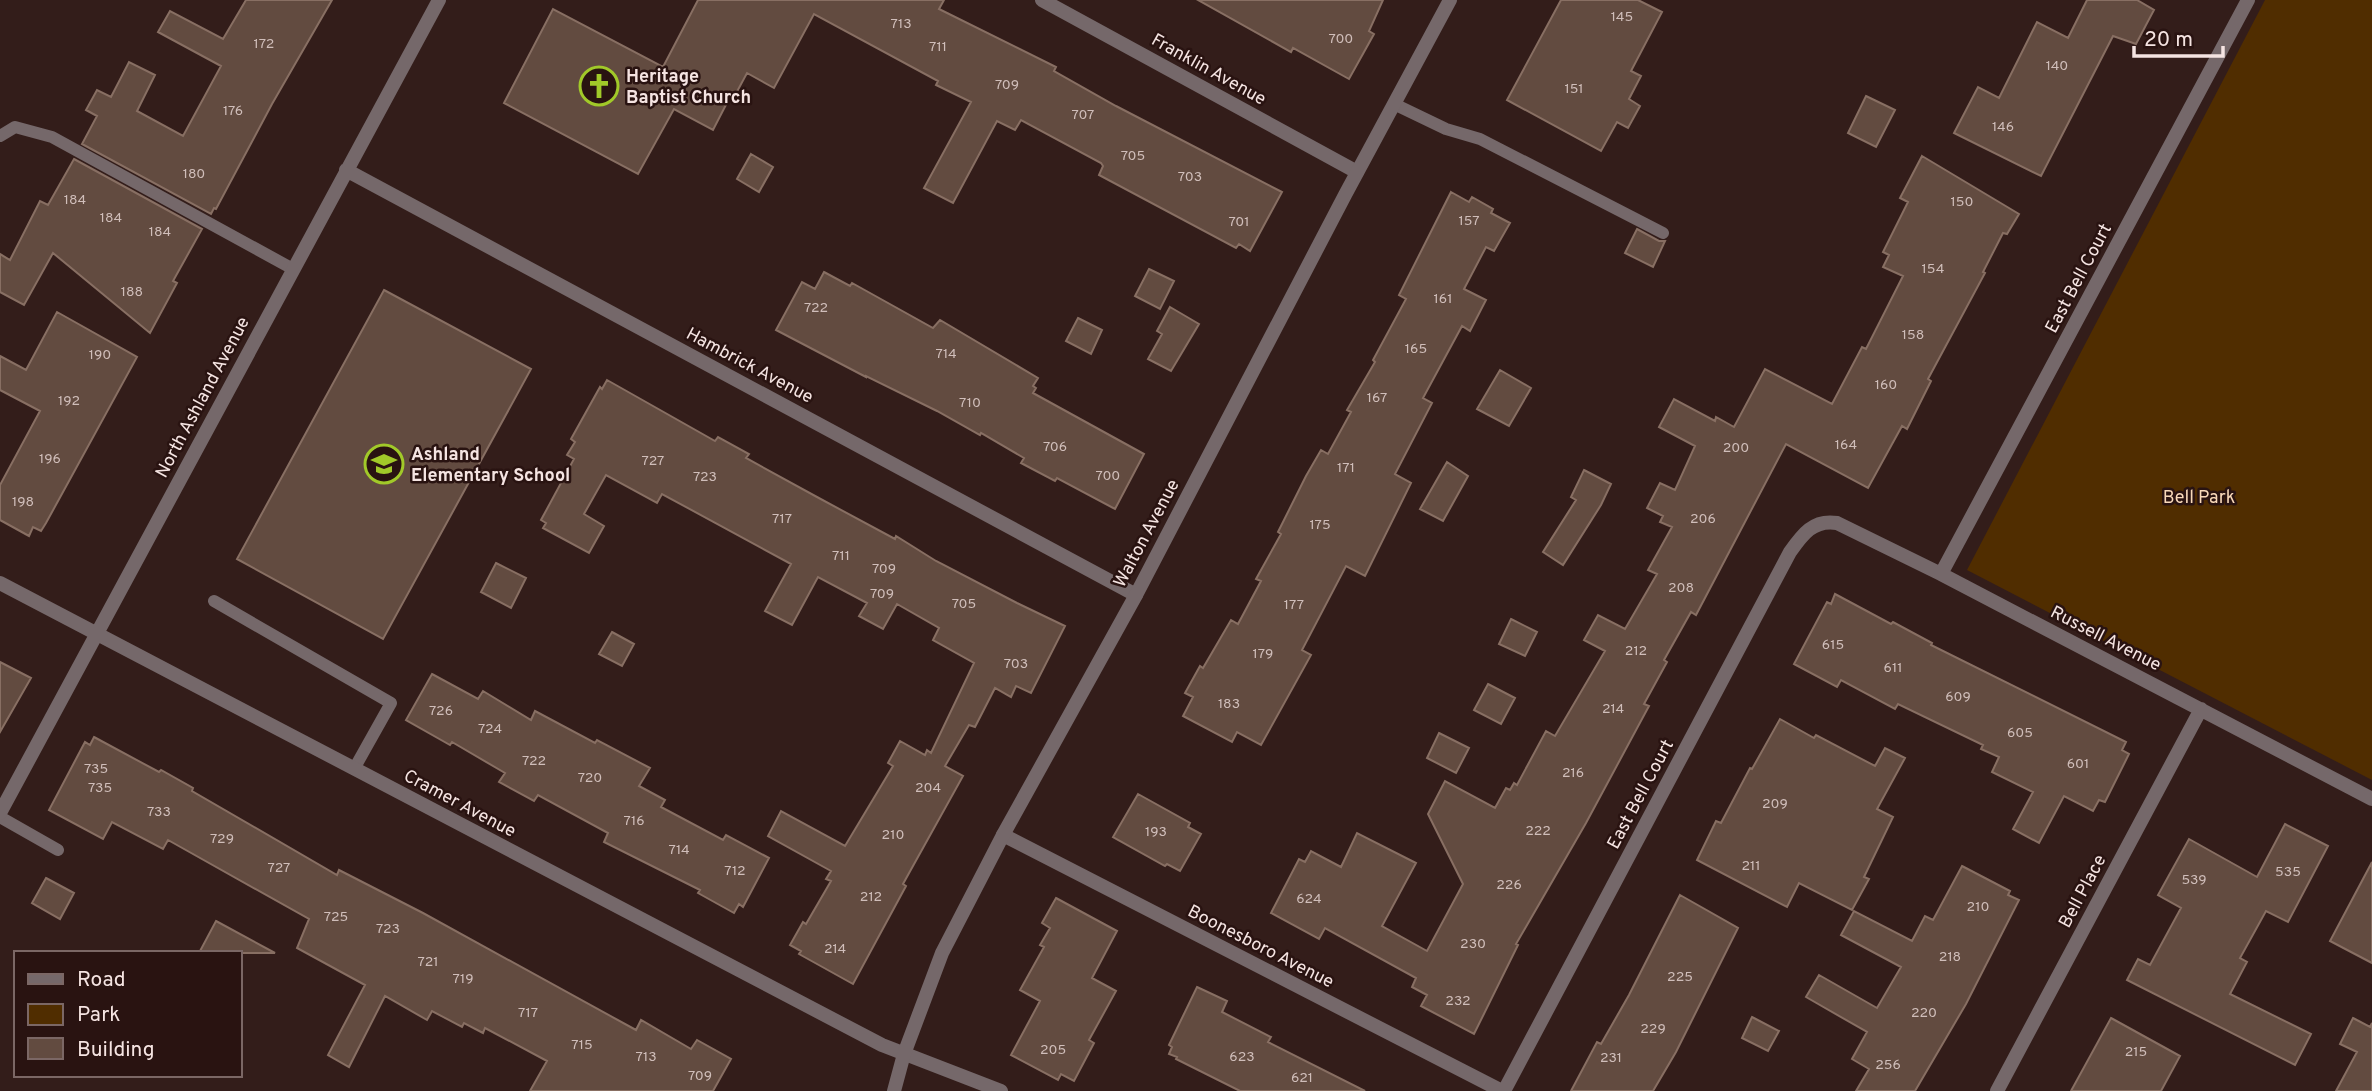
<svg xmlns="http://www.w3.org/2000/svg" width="2372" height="1091" viewBox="0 0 2372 1091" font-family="Overpass,sans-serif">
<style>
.green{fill:#502d00}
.building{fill:#624b40;stroke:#886f63;stroke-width:2}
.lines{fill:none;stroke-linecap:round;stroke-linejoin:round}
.service{stroke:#75686a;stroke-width:12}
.minor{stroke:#75686a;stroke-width:14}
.tertiary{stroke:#75686a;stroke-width:14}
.labels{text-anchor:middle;stroke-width:5;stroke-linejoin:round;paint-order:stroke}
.number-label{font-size:14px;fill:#d0beba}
.street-label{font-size:18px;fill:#f5e4e2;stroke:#291311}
.poi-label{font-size:18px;font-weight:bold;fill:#f5e4e2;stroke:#291311;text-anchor:start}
.park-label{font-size:18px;fill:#f9d9ba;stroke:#291311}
</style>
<rect width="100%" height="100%" fill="#331d1a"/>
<path class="green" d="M2265,0H2372V780L1967,570Z"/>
<path class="building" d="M246,0H332L272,104L216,209L214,208L211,214L82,144L97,116L86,110L97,90L111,97L129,62L155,75L137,111L183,136L221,66L158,32L170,11L223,39Z
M698,0H944L939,9L1056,67L1054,71L1116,106L1282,192L1250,251L1239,244L1236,248L1099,175L1103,166L1101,163L1021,120L1015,130L997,121L953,203L924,188L971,102L936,85L938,81L814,14L774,88L747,73L733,99L730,97L713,130L674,109L638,174L504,103L553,9L663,67Z
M1198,0H1383L1369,31L1374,34L1349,79L1293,48L1291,52Z
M1561,0H1638L1662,12L1631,71L1641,76L1629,99L1640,106L1628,128L1617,122L1601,151L1507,100Z
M2087,0H2137L2154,10L2136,44L2113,36L2041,176L1954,133L1978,87L1999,98L2037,22L2068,38Z
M1866,96L1895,110L1876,147L1848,133Z
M751,154L773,167L759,192L737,179Z
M1922,156L2019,214L2007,234L2003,233L1983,272L1985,273L1928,379L1931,381L1907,429L1902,426L1868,488L1786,444L1696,615L1691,612L1664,660L1667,662L1644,704L1649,706L1586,823L1516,944L1518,945L1474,1034L1421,1006L1427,995L1412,987L1416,978L1325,928L1319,939L1271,913L1299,859L1305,862L1311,851L1341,867L1357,833L1416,863L1382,926L1427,951L1463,884L1428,814L1445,781L1495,808L1506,788L1510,790L1514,783L1517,785L1546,731L1555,736L1605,651L1584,640L1598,615L1625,629L1657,574L1648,570L1672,527L1660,522L1663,516L1647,508L1660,483L1675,490L1695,446L1659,427L1674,399L1715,421L1716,417L1734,427L1765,369L1832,404L1862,347L1866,349L1903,276L1883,267L1889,255L1883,252L1908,202L1900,198Z
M74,159L202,229L173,281L177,283L150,333L53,253L24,305L0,292V254L10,260L40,201L48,205Z
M1451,192L1469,202L1472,197L1493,209L1491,213L1510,223L1494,251L1486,247L1464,289L1486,300L1470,331L1462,326L1423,398L1432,403L1395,474L1411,483L1365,576L1346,566L1302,650L1311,655L1261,745L1237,732L1232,742L1183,716L1193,697L1185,693L1200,666L1203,668L1231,620L1238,624L1261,581L1256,579L1281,534L1278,532L1306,476L1321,450L1328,454L1351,412L1347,410L1375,362L1373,360L1406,299L1399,295Z
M1637,229L1659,241H1665L1653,267L1625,253Z
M1149,269L1174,281L1160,309L1135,296Z
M824,272L850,286L852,283L933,328L940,320L1038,378L1033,386L1036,388L1033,393L1144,454L1115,509L1057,478L1055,481L1021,463L1024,458L981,433L980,435L937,411L866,376V377L776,330L802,282L815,289Z
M384,290L531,369L383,639L237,559Z
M1170,307L1199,324L1171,371L1148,359L1162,334L1157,331Z
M57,312L137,357L46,523L41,531L33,527L29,536L0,520V485L40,411L0,390V356L26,370Z
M1078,318L1102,330L1091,354L1066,341Z
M1500,370L1531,388L1509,426L1477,409Z
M607,380L715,441L718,437L749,454L746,458L817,497L895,539L896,536L936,561L1017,603L1065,626L1031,693L1016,686L1011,697L995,688L975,727L969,725L945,766L963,776L903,884L906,886L853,984L799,954L801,951L790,945L803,922L806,924L831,881L826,879L831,871L768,836L781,811L845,846L893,766L888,763L900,741L925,755L927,750L931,753L974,663L933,640L939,628L897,604L883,629L859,616L867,603L818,577L792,625L765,611L791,564L662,494L657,503L606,475L584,514L604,526L589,553L543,528L546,523L541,520L574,459L567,455L575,442L571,439L600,387L602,389Z
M1447,462L1468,476L1443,521L1420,509Z
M1584,470L1611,484L1601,505L1563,565L1543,552L1576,500L1571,497Z
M496,563L526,578L511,608L481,592Z
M1835,594L1891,624L1893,622L1932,643L1931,645L2126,742L2122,750L2129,754L2105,802L2099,800L2093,811L2064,796L2039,843L2013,829L2033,792L1992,772L1999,757L1981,749L1983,745L1898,704L1895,709L1841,680L1837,687L1794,664L1827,602L1831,604Z
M1511,619L1537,632L1525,656L1499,644Z
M612,632L634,644L622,666L599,654Z
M0,662L31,678L0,732Z
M432,674L478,699L483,691L531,720L535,711L595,743L597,740L650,768L639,786L665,800L661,807L723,840L726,835L769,858L743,907L739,904L734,913L698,893L700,890L604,842L608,833L538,795L534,801L499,782L505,773L452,742L450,745L406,720Z
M1488,684L1515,698L1501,724L1474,710Z
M1780,719L1814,738L1816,735L1875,766L1885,748L1905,758L1877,809L1893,817L1864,877L1869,879L1852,910L1799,883L1787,907L1697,860L1716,821L1721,823L1750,768L1752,769Z
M1439,733L1469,748L1456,773L1427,758Z
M94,737L159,772L161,770L193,788L192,791L337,875L339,870L423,913L636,1030L641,1020L691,1049L697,1040L731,1059L713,1091H530L547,1061L485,1028L483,1033L464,1023L462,1027L432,1011L427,1020L385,996L349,1067L328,1055L365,985L297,948L309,919L168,840L163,849L112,822L103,839L49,810L85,742L90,745Z
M1138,794L1190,823L1188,827L1201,834L1180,871L1167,864L1165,866L1113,837Z
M2285,824L2328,846L2288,922L2266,911L2240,958L2247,962L2230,994L2311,1034L2295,1065L2127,980L2138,959L2150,965L2181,908L2158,895L2189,839L2257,877Z
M2372,862V963L2330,941Z
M1962,866L2010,891L2008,895L2019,900L1966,1004L1915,1091H1856L1869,1069L1852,1059L1867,1032L1806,997L1819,975L1877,1008L1901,967L1841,935L1854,911L1912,941L1925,916L1933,920Z
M46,878L74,893L60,919L32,903Z
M1680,895L1738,928L1676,1052L1653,1091H1571L1597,1042L1601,1044L1629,995Z
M1056,898L1117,931L1092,978L1116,991L1089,1040L1094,1043L1074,1081L1061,1074L1058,1080L1011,1055L1040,1001L1020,990L1044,947L1040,945L1050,928L1042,923Z
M216,921L275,953H199Z
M1197,987L1227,1001L1222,1012L1271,1037L1268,1042L1365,1091H1240L1176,1059L1177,1057L1169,1054L1172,1047L1169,1045Z
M1752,1017L1779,1031L1768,1051L1742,1038Z
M2111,1018L2180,1056L2161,1091H2071Z
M2353,1018L2370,1027L2372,1023V1091H2336L2357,1052L2340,1044Z"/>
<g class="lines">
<path class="service" d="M1394,104L1446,129L1480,139L1663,233
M0,136L15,127L52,137L293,269
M214,601L391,703L354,769
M0,817L58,850"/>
<path class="minor" d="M1042,0L1357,172
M346,170L1136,595
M1941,574L2248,0
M0,583L882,1045L1001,1091
M0,813L439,0
M1003,835L1502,1091
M1504,1091L1790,552C1802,535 1813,519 1837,523L1941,574L2372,799
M1997,1091L2201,709"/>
<path class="tertiary" d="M894,1091L904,1054L942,953L1003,835L1136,595L1345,195L1450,0"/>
</g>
<defs>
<symbol id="church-ring" viewBox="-11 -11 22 22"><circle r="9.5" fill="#291311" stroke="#a1c929" stroke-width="1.5"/><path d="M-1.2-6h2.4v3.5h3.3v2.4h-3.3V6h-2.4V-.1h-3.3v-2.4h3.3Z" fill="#a1c929"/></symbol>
<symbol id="school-ring" viewBox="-11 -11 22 22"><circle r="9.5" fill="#291311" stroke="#a1c929" stroke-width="1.5"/><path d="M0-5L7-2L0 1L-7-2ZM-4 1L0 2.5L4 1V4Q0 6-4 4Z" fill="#a1c929"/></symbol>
</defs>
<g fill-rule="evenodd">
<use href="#church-ring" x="577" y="64" width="44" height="44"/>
<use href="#school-ring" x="362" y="442" width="44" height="44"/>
</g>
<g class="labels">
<g class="number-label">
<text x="1622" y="21">145</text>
<text x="901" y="28">713</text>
<text x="1341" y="43">700</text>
<text x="264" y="48">172</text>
<text x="938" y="51">711</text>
<text x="2057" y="70">140</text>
<text x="1007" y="89">709</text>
<text x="1574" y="93">151</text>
<text x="233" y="115">176</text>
<text x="1083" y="119">707</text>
<text x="2003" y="131">146</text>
<text x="1133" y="160">705</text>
<text x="194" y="178">180</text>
<text x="1190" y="181">703</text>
<text x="75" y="204">184</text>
<text x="1962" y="206">150</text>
<text x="111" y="222">184</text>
<text x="1469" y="225">157</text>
<text x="1239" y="226">701</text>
<text x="160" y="236">184</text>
<text x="1933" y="273">154</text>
<text x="132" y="296">188</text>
<text x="1443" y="303">161</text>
<text x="816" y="312">722</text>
<text x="1913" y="339">158</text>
<text x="1416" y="353">165</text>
<text x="946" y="358">714</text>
<text x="100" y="359">190</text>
<text x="1886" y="389">160</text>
<text x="1377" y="402">167</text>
<text x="69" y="405">192</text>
<text x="970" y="407">710</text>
<text x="1846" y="449">164</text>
<text x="1055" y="451">706</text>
<text x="1736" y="452">200</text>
<text x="50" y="463">196</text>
<text x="653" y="465">727</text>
<text x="1346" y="472">171</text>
<text x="1108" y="480">700</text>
<text x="705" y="481">723</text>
<text x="23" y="506">198</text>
<text x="782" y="523">717</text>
<text x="1703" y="523">206</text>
<text x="1320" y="529">175</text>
<text x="841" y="560">711</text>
<text x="884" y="573">709</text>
<text x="1681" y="592">208</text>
<text x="882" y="598">709</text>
<text x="964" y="608">705</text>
<text x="1294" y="609">177</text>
<text x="1833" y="649">615</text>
<text x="1636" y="655">212</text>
<text x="1263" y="658">179</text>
<text x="1016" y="668">703</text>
<text x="1893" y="672">611</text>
<text x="1958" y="701">609</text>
<text x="1229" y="708">183</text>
<text x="1613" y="713">214</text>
<text x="441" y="715">726</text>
<text x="490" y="733">724</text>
<text x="2020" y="737">605</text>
<text x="534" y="765">722</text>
<text x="2078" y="768">601</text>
<text x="96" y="773">735</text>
<text x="1573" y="777">216</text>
<text x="590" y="782">720</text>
<text x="100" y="792">735</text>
<text x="928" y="792">204</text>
<text x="1775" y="808">209</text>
<text x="159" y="816">733</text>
<text x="634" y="825">716</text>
<text x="1538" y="835">222</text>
<text x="1156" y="836">193</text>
<text x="893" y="839">210</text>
<text x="222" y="843">729</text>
<text x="679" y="854">714</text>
<text x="1751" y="870">211</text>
<text x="279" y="872">727</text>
<text x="735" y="875">712</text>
<text x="2288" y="876">535</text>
<text x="2194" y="884">539</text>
<text x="1509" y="889">226</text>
<text x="871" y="901">212</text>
<text x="1309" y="903">624</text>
<text x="1978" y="911">210</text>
<text x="336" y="921">725</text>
<text x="388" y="933">723</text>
<text x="1473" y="948">230</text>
<text x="835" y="953">214</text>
<text x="1950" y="961">218</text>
<text x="428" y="966">721</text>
<text x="1680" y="981">225</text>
<text x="463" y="983">719</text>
<text x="1458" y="1005">232</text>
<text x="528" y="1017">717</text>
<text x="1924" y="1017">220</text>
<text x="1653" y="1033">229</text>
<text x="582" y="1049">715</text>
<text x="1053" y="1054">205</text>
<text x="2136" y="1056">215</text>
<text x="646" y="1061">713</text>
<text x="1242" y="1061">623</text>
<text x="1611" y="1062">231</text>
<text x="1888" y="1069">256</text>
<text x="700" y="1080">709</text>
<text x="1302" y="1082">621</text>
</g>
<g class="street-label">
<text transform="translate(1209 69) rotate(29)" y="6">Franklin Avenue</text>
<text transform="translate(2078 278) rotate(-62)" y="6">East Bell Court</text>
<text transform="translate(750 365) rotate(28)" y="6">Hambrick Avenue</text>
<text transform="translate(202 397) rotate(-62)" y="6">North Ashland Avenue</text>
<text transform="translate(1146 533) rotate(-62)" y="6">Walton Avenue</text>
<text transform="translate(2106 638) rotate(27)" y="6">Russell Avenue</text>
<text transform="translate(1640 794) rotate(-62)" y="6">East Bell Court</text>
<text transform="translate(460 803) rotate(28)" y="6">Cramer Avenue</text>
<text transform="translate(2082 891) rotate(-62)" y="6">Bell Place</text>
<text transform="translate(1261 946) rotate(27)" y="6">Boonesboro Avenue</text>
</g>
<g class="poi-label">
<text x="626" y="82">Heritage<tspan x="626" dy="21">Baptist Church</tspan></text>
<text x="411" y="460">Ashland<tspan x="411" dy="21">Elementary School</tspan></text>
</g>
<g class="park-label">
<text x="2199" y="503">Bell Park</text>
</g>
</g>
<rect x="14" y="951" width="228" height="126" fill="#291311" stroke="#7b6765" stroke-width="2"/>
<rect x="28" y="974" width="35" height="10" fill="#75686a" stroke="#7b6765" stroke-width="2"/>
<text x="77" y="986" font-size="21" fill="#f5e4e2">Road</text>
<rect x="28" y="1004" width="35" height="21" fill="#502d00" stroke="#7b6765" stroke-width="2"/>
<text x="77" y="1021" font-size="21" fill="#f5e4e2">Park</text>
<rect x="28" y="1038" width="35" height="21" fill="#624b40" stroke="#7b6765" stroke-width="2"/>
<text x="77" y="1056" font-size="21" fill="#f5e4e2">Building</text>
<path d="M2134 46v10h89v-10" fill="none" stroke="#f5e4e2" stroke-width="3.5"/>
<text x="2144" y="46" font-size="21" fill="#f5e4e2" stroke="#291311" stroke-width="5" paint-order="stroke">20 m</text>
</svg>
